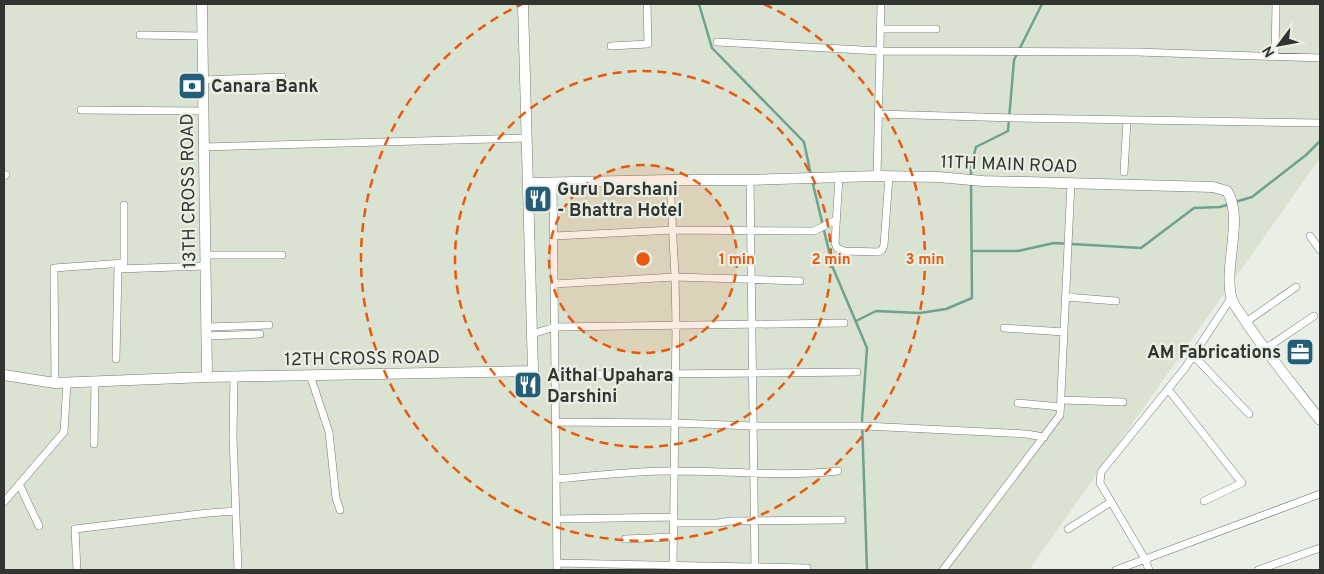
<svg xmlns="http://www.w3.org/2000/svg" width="1324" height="574" viewBox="0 0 1324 574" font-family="Overpass,sans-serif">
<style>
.built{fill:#dae3d2}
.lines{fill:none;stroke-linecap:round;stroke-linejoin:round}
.stream{stroke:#6ea18f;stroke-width:2.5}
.street-casing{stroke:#767b72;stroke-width:8}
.secondary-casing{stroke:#767b72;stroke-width:11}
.street{stroke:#fff;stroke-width:7}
.secondary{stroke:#fff;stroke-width:10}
.ring{fill:none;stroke:#e8590c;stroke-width:2.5;stroke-dasharray:9 6}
.labels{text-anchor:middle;stroke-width:4.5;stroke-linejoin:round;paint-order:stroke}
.poi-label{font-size:18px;font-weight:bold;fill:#323430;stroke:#e9efe5;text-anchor:start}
.street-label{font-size:18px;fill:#323430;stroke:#e9efe5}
.centre{fill:#e8590c;stroke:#e9efe5;stroke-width:2.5}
.ring-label{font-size:15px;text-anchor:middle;font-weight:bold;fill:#e8590c;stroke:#e9efe5;stroke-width:4.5;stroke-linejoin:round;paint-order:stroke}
</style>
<rect width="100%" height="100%" fill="#e9efe5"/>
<path class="built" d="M4,4H1320V158L1029,570H4Z"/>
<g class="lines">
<path class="stream" d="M699,4L712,48L804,142L811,175
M971,177V166L976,147L1008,131L1014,60L1042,4
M812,180L833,268L867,348L862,420L867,570
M1235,202L1252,197L1306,155L1320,141
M972,251H1018L1054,243L1141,248L1194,208L1220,207L1230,204
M856,321L876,311L920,313L946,309L972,298L971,183"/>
<defs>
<path id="street" d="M881,29H936
M140,35L202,36
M717,42L880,51L1137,52L1320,58
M611,46L648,44L647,4
M1275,56L1276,4
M203,80L282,77
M81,110L203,111
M879,114L1015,118L1320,123
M204,147L527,138
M1124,172L1127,120
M4,174L6,175
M839,176L835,243L837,248L844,251L878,252L882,250L884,245L889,176
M877,176L881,4
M670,180L675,277L676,326L673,570
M750,180L755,570
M553,182L557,570
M554,236L673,230L814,231L836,220
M1310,236L1320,250
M205,255H282
M554,284L675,277L800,281
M1066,297L1116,301
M1246,322L1296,287
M206,327L269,325
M1004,328L1064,332
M532,334L555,327L844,323
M206,336L260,334
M1265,349L1314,316
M1193,355L1249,414
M116,359L118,269L205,266
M310,375L329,432L336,498L340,510
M556,375L857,372
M234,376L233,437L238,570
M55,383L54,268L124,263V205
M1168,389L1242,483L1204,501
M1061,400L1123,402
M1018,403L1061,407
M556,422L675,423L753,426H865L1026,434L1044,437
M94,444L95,381
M557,479C596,476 637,470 676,471C730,471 784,477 838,471
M19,484L39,526
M4,502L64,432L67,382
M558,519L674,517
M674,523H718L731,521L842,520
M1068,529L1111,502
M625,539L674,537
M557,563L807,568
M77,570L75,529L208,513L236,511
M943,570L1060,415L1071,182
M1116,570L1320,494
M1149,570L1145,559L1100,483L1101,472L1185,368L1231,298
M1258,570L1320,548"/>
<path id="secondary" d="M202,4L207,377
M528,183L670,180H750L877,176L938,177L983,181L1213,187L1227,191C1244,217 1224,264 1231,296C1232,303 1238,310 1242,316C1265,352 1294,386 1320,420
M4,375L55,383L207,377L533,371L523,4"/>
</defs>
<use href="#street" class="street-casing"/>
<use href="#secondary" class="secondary-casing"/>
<use href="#street" class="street"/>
<use href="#secondary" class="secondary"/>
</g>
<circle cx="643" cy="259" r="94" fill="#e8590c" fill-opacity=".12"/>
<g class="ring">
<circle cx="643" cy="259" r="94"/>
<circle cx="643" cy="259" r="188"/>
<path d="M764 4A282 282 0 1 1 522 4"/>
</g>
<defs>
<symbol id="bank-square" viewBox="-11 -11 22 22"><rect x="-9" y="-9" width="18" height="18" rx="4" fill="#245d77" stroke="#e9efe5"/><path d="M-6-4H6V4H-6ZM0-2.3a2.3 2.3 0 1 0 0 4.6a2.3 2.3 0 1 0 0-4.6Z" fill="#fff"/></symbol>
<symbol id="restaurant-square" viewBox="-11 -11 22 22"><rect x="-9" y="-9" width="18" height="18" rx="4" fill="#245d77" stroke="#e9efe5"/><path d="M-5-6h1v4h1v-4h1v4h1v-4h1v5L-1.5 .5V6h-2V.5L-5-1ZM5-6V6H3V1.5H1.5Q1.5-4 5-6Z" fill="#fff"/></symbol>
<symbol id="office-square" viewBox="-11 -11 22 22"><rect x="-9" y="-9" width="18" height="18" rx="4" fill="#245d77" stroke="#e9efe5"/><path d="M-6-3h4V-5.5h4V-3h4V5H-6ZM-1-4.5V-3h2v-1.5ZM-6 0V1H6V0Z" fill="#fff"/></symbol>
</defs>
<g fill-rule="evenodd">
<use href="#bank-square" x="176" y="70" width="32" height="32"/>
<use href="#restaurant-square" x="522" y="183" width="32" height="32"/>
<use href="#office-square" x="1284" y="336" width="32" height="32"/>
<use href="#restaurant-square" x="512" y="369" width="32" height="32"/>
</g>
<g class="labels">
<g class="poi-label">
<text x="211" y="92">Canara Bank</text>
<text x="557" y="195">Guru Darshani<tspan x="557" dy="21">- Bhattra Hotel</tspan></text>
<text x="1281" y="358" text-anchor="end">AM Fabrications</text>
<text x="547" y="381">Aithal Upahara<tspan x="547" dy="21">Darshini</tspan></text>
</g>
<g class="street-label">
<text transform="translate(1009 164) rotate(2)" y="6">11TH MAIN ROAD</text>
<text transform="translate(188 191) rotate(-91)" y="6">13TH CROSS ROAD</text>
<text transform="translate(362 358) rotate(-1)" y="6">12TH CROSS ROAD</text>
</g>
</g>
<circle cx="643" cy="259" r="8" class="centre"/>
<g class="ring-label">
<text x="737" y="264">1 min</text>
<text x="831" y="264">2 min</text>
<text x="925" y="264">3 min</text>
</g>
<rect width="1324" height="574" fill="none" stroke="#323430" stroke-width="10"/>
<g transform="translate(1279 45) rotate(238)" stroke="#e9efe5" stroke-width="4" paint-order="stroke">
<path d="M0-4L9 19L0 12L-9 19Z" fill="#323430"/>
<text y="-8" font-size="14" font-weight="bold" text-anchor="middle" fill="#323430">N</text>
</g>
</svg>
